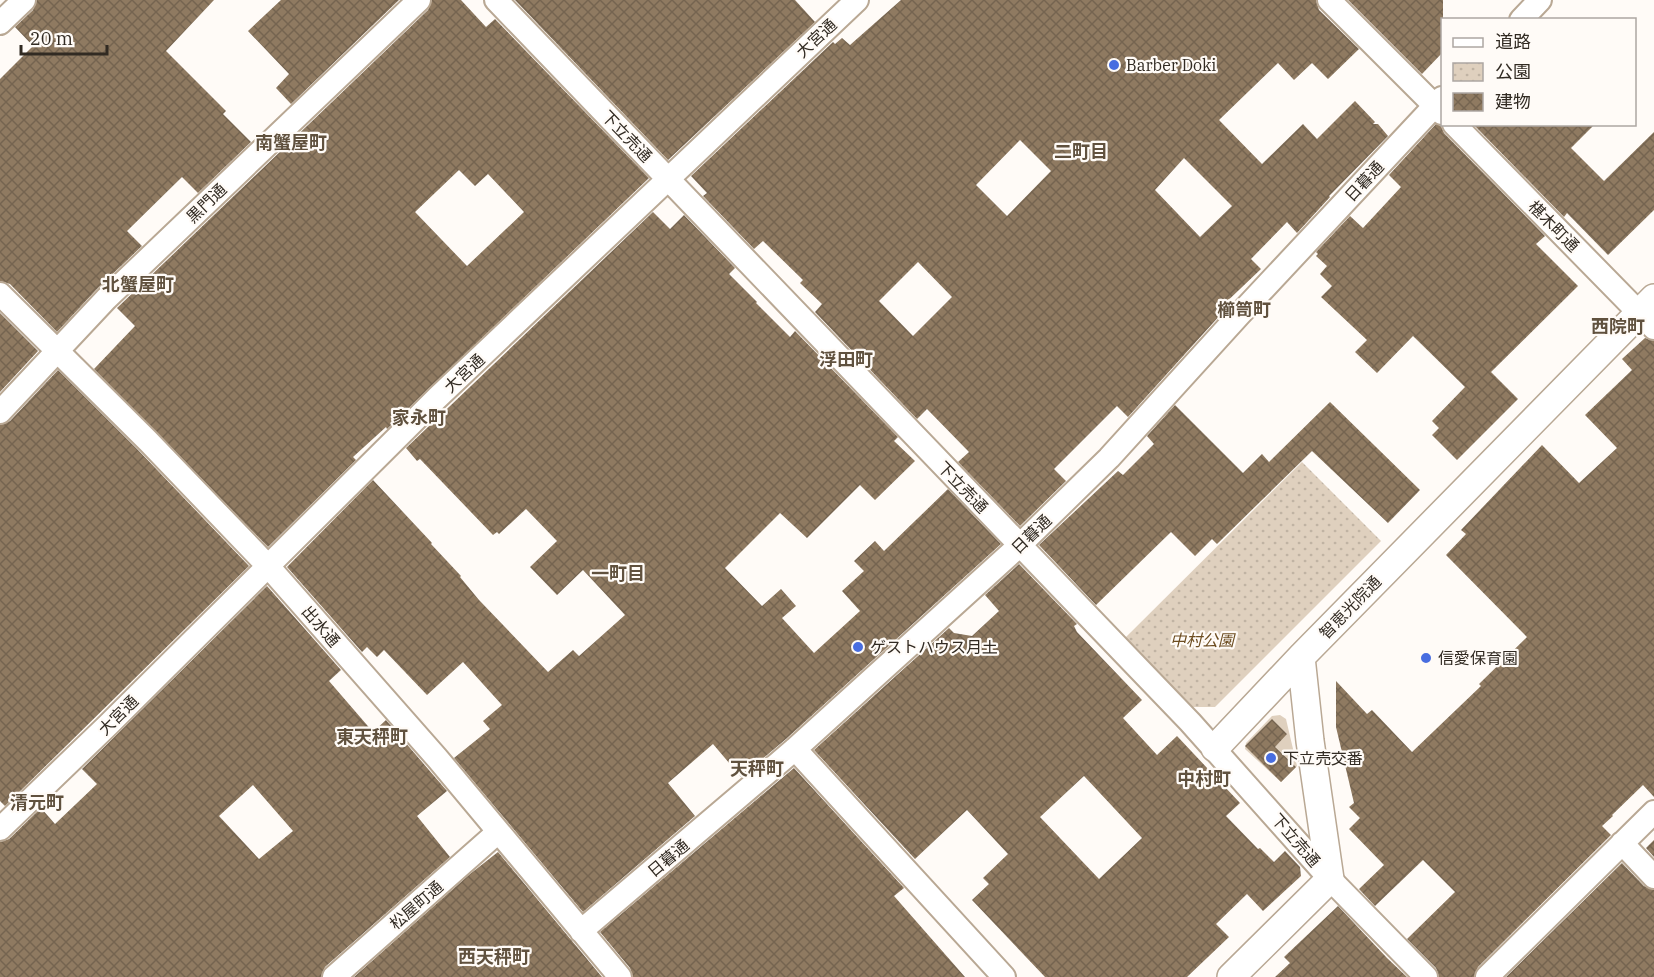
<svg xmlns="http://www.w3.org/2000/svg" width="1654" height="977" viewBox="0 0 1654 977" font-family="'IBM Plex Serif','Noto Sans JP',serif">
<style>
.grass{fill:#dfd0be}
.park{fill:url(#park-dots)}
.building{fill:url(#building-cross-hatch);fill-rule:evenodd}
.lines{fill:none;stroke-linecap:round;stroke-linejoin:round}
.minor-casing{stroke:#b9a894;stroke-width:26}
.tertiary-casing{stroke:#b9a894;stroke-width:30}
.minor{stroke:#fff;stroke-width:22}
.tertiary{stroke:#fff;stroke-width:27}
.poi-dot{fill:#486de0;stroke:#fffbf7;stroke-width:2}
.labels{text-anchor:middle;stroke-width:4.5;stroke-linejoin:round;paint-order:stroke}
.street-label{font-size:16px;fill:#312a22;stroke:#fffbf7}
.poi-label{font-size:16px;fill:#312a22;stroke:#fffbf7;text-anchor:start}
.park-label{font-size:16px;font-style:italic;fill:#6d4d21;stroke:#fffbf7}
.neighbourhood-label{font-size:18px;font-weight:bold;fill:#60513e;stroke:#fffbf7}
</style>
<defs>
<pattern id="park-dots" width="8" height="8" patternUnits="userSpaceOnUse" patternTransform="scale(1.5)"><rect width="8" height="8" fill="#dfd0be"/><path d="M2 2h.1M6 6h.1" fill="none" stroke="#c0b3a3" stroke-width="1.8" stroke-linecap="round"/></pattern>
<pattern id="building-cross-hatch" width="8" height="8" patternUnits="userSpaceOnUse" patternTransform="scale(1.5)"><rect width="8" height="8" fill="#8f7a61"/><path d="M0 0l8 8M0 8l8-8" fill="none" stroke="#756450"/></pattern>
</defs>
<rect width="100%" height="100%" fill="#fffbf7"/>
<path class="grass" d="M1280,715L1286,719L1297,766L1281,782L1245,749L1246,743L1272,716Z"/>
<path class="park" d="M1302,462L1381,541L1215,707H1190L1123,640Z"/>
<path class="building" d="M37,0H214L166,51L226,111L223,114L251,142L198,193L182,177L127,231L142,246L97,289L57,332L10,284L0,281V79L33,46L15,27L33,10Z
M281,0H399L291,104L276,88L289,74L248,31Z
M432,0H461L486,27L495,19L649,178L387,429L386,427L353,457L356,460L268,547L94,369L135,326L117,308L428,10ZM459,170L475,186L488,174L524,212L467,266L415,212Z
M515,0H795L815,22L668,160Z
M901,0H1316L1319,10L1359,49L1328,79L1312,63L1294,80L1278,63L1219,120L1262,164L1303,124L1317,139L1355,101L1375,122L1373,124H1378L1388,136L1335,190L1329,196L1330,197L1297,233L1287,222L1251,259L1261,269L1219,309L1222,313L1128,417L1117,406L1054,469L1066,481L1020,526L958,462L969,452L927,409L917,419L815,312L822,304L800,283L803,280L763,241L754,249L703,196L707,193L691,176L833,42L835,44L842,38L850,45ZM1020,140L1051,171L1007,216L976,185ZM1184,158L1232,206L1200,237L1155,190ZM918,262L952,297L913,336L879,301Z
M1348,0H1443V52L1422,74Z
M1436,124L1441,126L1444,133L1545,236L1536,244L1578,286L1491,372L1518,399L1457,460L1432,435L1439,428L1432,421L1465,387L1413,336L1377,373L1355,352L1367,340L1321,297L1332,286L1320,274L1327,266L1316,256L1318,254L1316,252L1350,216L1363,228L1401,187L1389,175Z
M1473,124H1595L1571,148L1604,181L1654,132V210L1608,255L1567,213L1564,217Z
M653,212L670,229L684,215L735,268L729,274L757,302L756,303L790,337L795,331L898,437L894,441L915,461L875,500L860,485L807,538L780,513L725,568L762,606L781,589L796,606L782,618L814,653L860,611L842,591L864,571L854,561L875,541L884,551L948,489L1001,544L786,739L741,777L713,744L668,783L695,816L583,912L454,758L490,729L483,721L502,705L463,662L427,695L384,650L377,657L367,647L362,652L287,567L373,480L432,543L431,544L461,576L460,577L479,600L548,672L573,650L579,656L625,615L583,570L557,595L530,567L557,541L526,509L499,534L497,532L493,535L420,459L417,461L406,448Z
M0,313L38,351L0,392Z
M1645,338L1654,341V797L1643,785L1612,815L1613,816L1602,826L1611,835L1478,967L1474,977H1439L1436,968L1407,939L1455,892L1423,860L1375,906L1359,889L1384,865L1349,829L1360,818L1349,807L1354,803L1336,727V681L1367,714L1372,710L1412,752L1481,686L1479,684L1527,637L1446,555L1466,534L1461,530L1542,445L1579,483L1617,448L1585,415L1632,370L1622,359Z
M58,370L138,450L249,566L5,806L0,801V425L10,421Z
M1330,402L1420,490L1388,523L1312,451L1217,544L1212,539L1195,556L1171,532L1096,605L1039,545L1118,471L1123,475L1154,444L1147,436L1175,405L1243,473L1262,454L1269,462Z
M1019,564L1077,624L1074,626L1077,632L1142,700L1123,718L1157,755L1177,736L1240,803L1226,816L1258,849L1260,848L1274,862L1285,851L1300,867L1301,876L1263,911L1247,894L1216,924L1229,937L1187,977H1045L972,900L989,884L983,878L1008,854L967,810L915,859L814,750L949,628L954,633L972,636L999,611L985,595ZM1084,776L1142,838L1099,879L1040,817Z
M267,586L341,670L329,681L373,732L386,720L447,791L417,816L450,857L325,967L321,977H0V842L9,839L41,808L55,824L97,784L82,769ZM253,785L293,831L259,859L219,816Z
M1272,719L1287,734L1275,747L1296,767L1281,782L1245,746Z
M794,768L904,888L894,896L965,977H633L630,968L600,932Z
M1654,840V857L1646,848Z
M498,852L602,977H354L470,874Z
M1622,863L1644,886L1654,890V977H1506Z
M1338,906L1387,958L1407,977H1275L1290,963L1284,957Z"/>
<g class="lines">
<defs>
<path id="minor" d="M496,0L1190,722L1330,879L1426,977
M1329,0L1442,113
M1521,20L1540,0
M0,23L24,0
M1454,124L1654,328
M0,294L148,441L268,566L437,758L620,977
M0,412L106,299L419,0
M795,749L1004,977
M0,829L108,725L437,398L857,0
M1622,843L1654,877
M581,931L795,749L1019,546L1109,458L1239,315L1442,98
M334,977L498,832
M1487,977L1654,812"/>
<path id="tertiary" d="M1215,748L1301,657
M1231,977L1330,879L1310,741L1301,657L1654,298"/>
</defs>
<use href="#minor" class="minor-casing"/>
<use href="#tertiary" class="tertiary-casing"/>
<use href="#minor" class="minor"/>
<use href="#tertiary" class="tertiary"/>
</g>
<g class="poi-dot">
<circle cx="1114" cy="65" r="6"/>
<circle cx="858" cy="647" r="6"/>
<circle cx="1426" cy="658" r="6"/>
<circle cx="1271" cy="758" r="6"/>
</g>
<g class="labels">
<g class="street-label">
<text transform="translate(816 38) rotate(-43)" y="6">大宮通</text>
<text transform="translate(627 136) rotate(46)" y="6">下立売通</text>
<text transform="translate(1364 181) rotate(-47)" y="6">日暮通</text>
<text transform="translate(206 203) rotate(-44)" y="6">黒門通</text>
<text transform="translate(1554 226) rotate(45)" y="6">椹木町通</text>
<text transform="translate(464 373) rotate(-43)" y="6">大宮通</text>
<text transform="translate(963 487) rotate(46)" y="6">下立売通</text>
<text transform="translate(1031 534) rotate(-44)" y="6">日暮通</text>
<text transform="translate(1350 607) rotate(-46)" y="6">智恵光院通</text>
<text transform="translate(321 626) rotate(49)" y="6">出水通</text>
<text transform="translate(118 715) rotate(-45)" y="6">大宮通</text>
<text transform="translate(1296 840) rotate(49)" y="6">下立売通</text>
<text transform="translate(668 858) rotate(-40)" y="6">日暮通</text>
<text transform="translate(416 905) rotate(-41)" y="6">松屋町通</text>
</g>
<g class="poi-label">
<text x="1126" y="71">Barber Doki</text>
<text x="870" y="653">ゲストハウス月土</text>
<text x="1438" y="664">信愛保育園</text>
<text x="1283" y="764">下立売交番</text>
</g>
<g class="park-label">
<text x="1202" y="646">中村公園</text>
</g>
<g class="neighbourhood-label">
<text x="291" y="149">南蟹屋町</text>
<text x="1081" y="158">二町目</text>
<text x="138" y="291">北蟹屋町</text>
<text x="1244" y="316">櫛笥町</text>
<text x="1618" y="333">西院町</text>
<text x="846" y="366">浮田町</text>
<text x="419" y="424">家永町</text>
<text x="618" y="580">一町目</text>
<text x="372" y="743">東天秤町</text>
<text x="757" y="775">天秤町</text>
<text x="1204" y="785">中村町</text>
<text x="37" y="809">清元町</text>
<text x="494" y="963">西天秤町</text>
</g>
</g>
<rect x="1441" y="18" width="195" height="108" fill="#fffbf7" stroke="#ada7a2" stroke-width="1.5"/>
<rect x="1453" y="38" width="30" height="9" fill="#ffffff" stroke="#ada7a2" stroke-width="1.5"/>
<text x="1495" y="48" font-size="18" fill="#312a22">道路</text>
<rect x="1453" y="63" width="30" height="18" fill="url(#park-dots)" stroke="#ada7a2" stroke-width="1.5"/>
<text x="1495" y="78" font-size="18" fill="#312a22">公園</text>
<rect x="1453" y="93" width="30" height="18" fill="url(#building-cross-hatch)" stroke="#ada7a2" stroke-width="1.5"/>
<text x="1495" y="108" font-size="18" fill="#312a22">建物</text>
<path d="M21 45v9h86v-9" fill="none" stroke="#312a22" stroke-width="3"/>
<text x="30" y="45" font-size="18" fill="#312a22" stroke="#fffbf7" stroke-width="4.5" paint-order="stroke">20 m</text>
</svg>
